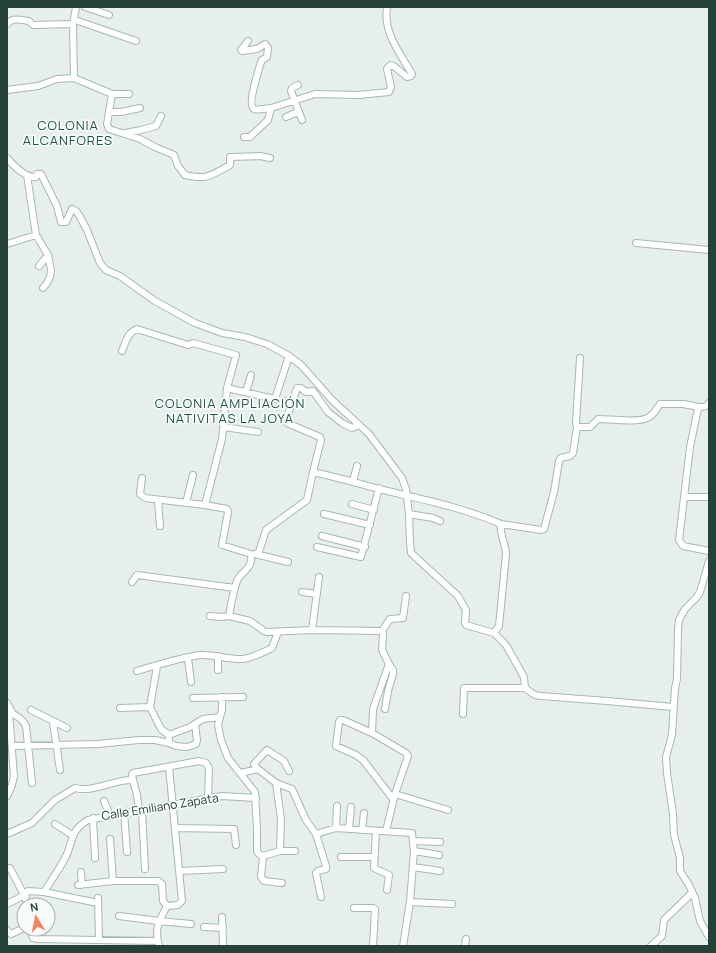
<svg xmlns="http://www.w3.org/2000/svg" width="716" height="953" viewBox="0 0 716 953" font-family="Manrope,sans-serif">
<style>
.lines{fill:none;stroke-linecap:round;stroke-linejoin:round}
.minor-casing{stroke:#a8b8b2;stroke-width:8}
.minor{stroke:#fff;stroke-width:6}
.labels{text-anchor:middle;stroke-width:3.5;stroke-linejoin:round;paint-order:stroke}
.street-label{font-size:12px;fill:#24423a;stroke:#f7fbf9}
.neighbourhood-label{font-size:13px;letter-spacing:1px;fill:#1f5548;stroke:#f7fbf9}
</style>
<rect width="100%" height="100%" fill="#e6efeb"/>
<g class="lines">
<defs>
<path id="minor" d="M85,7L109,15
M75,20L136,41
M7,24C13,17 21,20 29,21L33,25L73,24
M248,41L241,50L242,51L257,49L265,44L268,48L267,57L262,60L260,65C258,73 247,105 254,109C258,111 266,108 271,108
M74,78L112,94H129
M298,85L292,88L291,91L302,120
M7,90L38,86L57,79L74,78L73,24L76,7
M112,94L107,124L109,129L140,139L155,147L174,155L178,166L185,175C208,180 210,176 230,165V157L260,156L270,158
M110,112H121L140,108
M286,117L298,112
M125,133L141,130L156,126L161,116
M244,137H250L268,120L271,108L315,94L358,95L389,92L391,87L387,69L388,67L391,65L395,67L407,77L411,76L412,74C400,53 383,33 387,7
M7,158C14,166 25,178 36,177L37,174H41L57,206L61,222H66L72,209L76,211L79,215L87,230L100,263L106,270L120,276L155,301L195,323L222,333L245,337L267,344L289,356L301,365L332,400L369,434L402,478L406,489L409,514L410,543L411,553L458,596L466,610L465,623L466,625L494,633L506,645L524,677L525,688L535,695L541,696L607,701L673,707
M27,175L36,235L48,255L51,270L50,277L47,283L43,288
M636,243L709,250
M7,244L36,235
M39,266L48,255
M122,351C126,342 127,333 137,329L188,345L193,343L236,355L227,388L222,439L205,505L227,509L228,512L222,545L251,554C253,571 241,570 237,581C233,592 231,604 229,616L250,621L264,631L267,632L312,630L382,631L383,634L382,650L389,664L373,709L372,733
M227,388L292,403L286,420L287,423L320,437L321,440L313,472C336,477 357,483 379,489C420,499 462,507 501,524
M246,392L251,375
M275,399L289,356
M292,403L297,388H301L306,392L313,391L328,412L342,423L352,428L359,425
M709,403C707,407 704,407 699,407L697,413L690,447L679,540L683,546L709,551
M224,427L258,432
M577,427L576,423L580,358
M142,478L140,494L145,498L205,505
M353,481L357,466
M684,497H709
M158,500L160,526
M186,503L193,475
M352,504L374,510
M324,514L370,525
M409,514L433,518L440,521
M322,536L365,547
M317,547L361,557L379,488
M255,554L288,562
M258,555L266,530L307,500L313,472
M709,561L700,592L696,598L685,609L679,620L678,629L677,679L675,688L672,735L666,757L667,773L673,814L674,835L680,858V871L689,885L695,898L700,921L709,937
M132,582L137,575L235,588
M302,592L317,594
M210,616L221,617L229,616
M312,630L319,577
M382,631L390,619L403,618L406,596
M494,633L499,626L506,554C506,544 499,534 501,524L541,530L544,529L554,492L559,461L561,458L570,456L573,453L577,427H590L598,419C609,419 638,423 647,418C653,416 656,410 660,404H683L699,407
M188,658L191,682
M157,666L150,707L161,729L169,735V743
M218,670V656
M137,671C158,665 178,658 200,655C214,654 229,660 243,659C253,658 263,652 272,648L278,632
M222,697V710L218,725L221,740L228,758L255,792L257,829V851L259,854L263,856
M193,698L243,697
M7,703L13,714
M120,708L150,707
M385,709L388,691L393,674V670L389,664
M31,710L67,728
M7,711C14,714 23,719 26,726L32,783
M463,714L464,688H525
M53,722L60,770
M169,735L190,727L203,719L220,717
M12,746L98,744L139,740H155L169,743L176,746L187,747L196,744L197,740L195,724
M289,771L284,761L267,750L254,764L258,769L276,783L292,789L306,820L316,834L326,866V869L318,871L316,873L321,897
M241,773L258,769
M133,780L137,795L139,811
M276,783L281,819L280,851
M395,794L448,810
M7,796L12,785L14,776L9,712
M104,801L110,815
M142,811L145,869
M124,813L127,852
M93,818L95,858
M55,824L72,835
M175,828L234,829L236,845
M336,828L337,806
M349,829L351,807
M362,830L364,813
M376,831L374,868L389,875L387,890
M386,831L395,794L408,756L406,753L372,733L343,720H340L339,722L336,746L356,755L363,760L393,799
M7,834L32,823L55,800L75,788C93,793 114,779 133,780L132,774L133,773L199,761L206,763L209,768L208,799
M316,834L336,828L412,833L414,851L410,902L403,946
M110,839L113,881
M414,841L440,842
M414,851L439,855
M263,856L261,877L264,881L282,883
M263,856L280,851H295
M341,857H374
M413,867L440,871
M7,868H10L11,870L22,891L25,893
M180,871L223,869
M81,872L82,885
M78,885L113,881H158L162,884L163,901L167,906
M44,892L98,903
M25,893L28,891L44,892C51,881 58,871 64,860C74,843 68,832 88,820L222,796L256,798
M25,893L27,905
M98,898L99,940
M410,902L452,904
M7,904L25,895
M354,908H373L375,909L373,946
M119,916L159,921L191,924
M222,917L223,946
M204,927L223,928
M30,929L33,938L38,939L158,941
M7,930L11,934L24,928
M159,946C154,929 159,921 167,906L178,905L182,901L169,767
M465,946L466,939
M651,946L662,936L664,920L692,893"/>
</defs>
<use href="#minor" class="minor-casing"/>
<use href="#minor" class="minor"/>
</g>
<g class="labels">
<g class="street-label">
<text transform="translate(160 807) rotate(-9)" y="4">Calle Emiliano Zapata</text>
</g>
<g class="neighbourhood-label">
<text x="68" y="130">COLONIA<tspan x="68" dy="15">ALCANFORES</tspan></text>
<text x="230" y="408">COLONIA AMPLIACIÓN<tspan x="230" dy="15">NATIVITAS LA JOYA</tspan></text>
</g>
</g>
<rect width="716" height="953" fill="none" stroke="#24423a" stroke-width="16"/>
<g transform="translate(36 917) rotate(350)"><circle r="19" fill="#f7fbf9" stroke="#a3b1ad"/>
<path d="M0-3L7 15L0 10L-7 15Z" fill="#f4845f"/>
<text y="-6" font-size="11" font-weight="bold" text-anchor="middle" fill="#24423a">N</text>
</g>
</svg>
